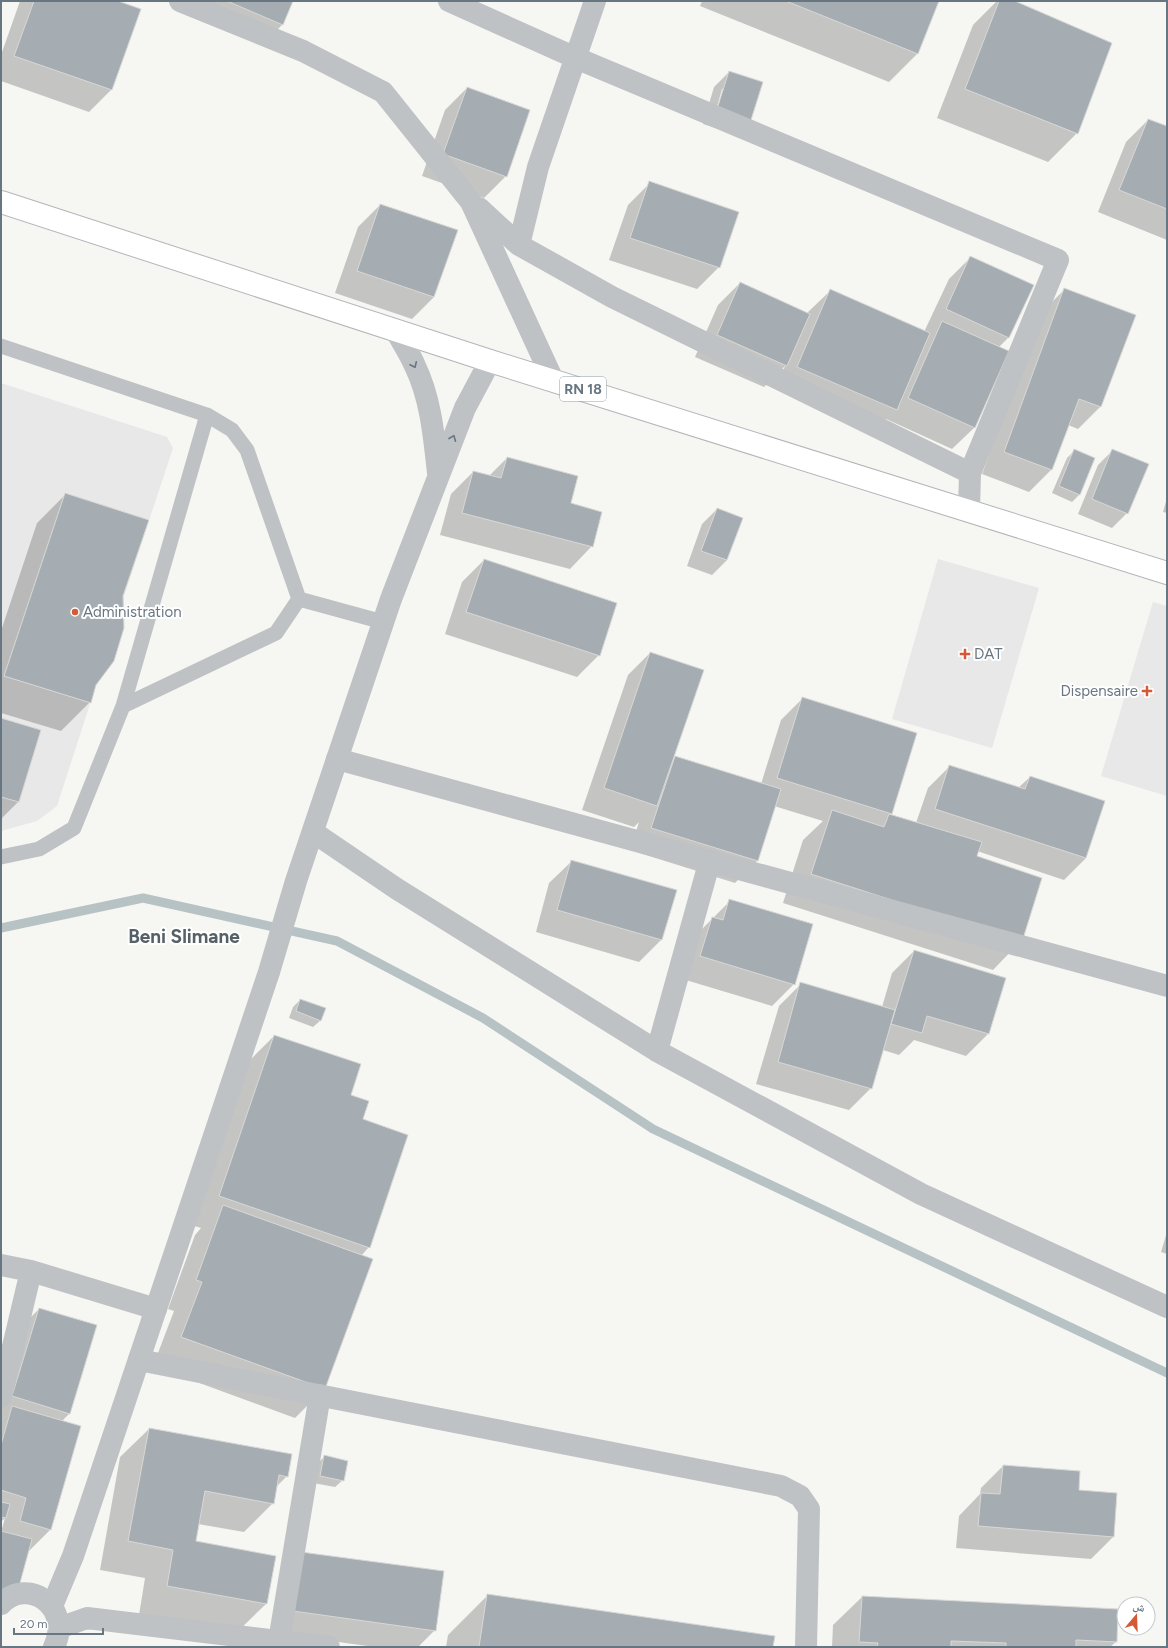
<svg xmlns="http://www.w3.org/2000/svg" width="1168" height="1648" viewBox="0 0 1168 1648" font-family="Figtree,'Noto Naskh Arabic',sans-serif">
<style>
.built{fill:#e7e8e7}
.shadow{fill:#0003;fill-rule:evenodd}
.lines{fill:none;stroke-linecap:round;stroke-linejoin:round}
.stream{stroke:#b7c2c5;stroke-width:9}
.building{fill:#a6adb2;stroke:#d8d8d6}
.primary-casing{stroke:#b2b6b9;stroke-width:24}
.service{stroke:#bec2c5;stroke-width:15}
.minor{stroke:#bec2c5;stroke-width:22}
.tertiary{stroke:#bec2c5;stroke-width:22}
.primary{stroke:#fff;stroke-width:22}
.oneway{stroke:#687682}
.poi-dot{fill:#d45936;stroke:#fff;stroke-width:1.5}
.labels{text-anchor:middle;stroke-width:4;stroke-linejoin:round;paint-order:stroke}
.shield{fill:#fff;stroke:#959fa8;stroke-width:1}
.shield-label{font-size:14px;font-weight:bold;fill:#687682}
.poi-label{font-size:15px;fill:#687682;stroke:#fff;text-anchor:start}
.district-label{font-size:19px;font-weight:bold;fill:#556067;stroke:#fff}
</style>
<rect width="100%" height="100%" fill="#f6f6f3"/>
<path class="built" d="M1,383L167,437L173,448L124,596V628L114,661L96,685L57,806L37,821L1,831Z
M938,559L1039,588L992,748L892,719Z
M1153,602L1167,606V796L1101,776Z"/>
<path class="shadow" d="M20,1H115L140,10L111,90L89,112L1,81V55Z
M202,1H292L282,25L267,40Z
M702,1H937L918,53L889,82L700,6Z
M997,1H1013L1077,133L1048,162L937,118L973,25Z
M729,72L735,134L703,124L714,87ZM722,89H725L716,115L715,114Z
M467,88L506,176L484,198L422,176L445,110Z
M1148,120L1167,127V240L1098,212L1126,142Z
M650,183L719,267L697,289L609,260L628,205Z
M380,205L434,297L412,319L335,293L358,227Z
M971,257L1008,338L999,347L975,427L952,449L886,419L874,431L775,389L785,366L764,387L695,357L718,305L740,283L807,313L830,291L924,332L949,279Z
M1065,289L1134,315L1100,407L1078,429L1068,425L1051,470L1029,492L982,474L1043,311Z
M1113,450L1127,513L1112,528L1078,514L1098,465Z
M1074,451L1094,459L1079,495L1072,502L1052,493L1067,458Z
M507,458L570,504L592,546L570,569L440,535L451,494L473,472L489,476Z
M66,494L122,596L90,702L61,731L1,713V631L37,523Z
M1167,498V513L1163,512Z
M717,509L727,560L712,575L687,566L702,524Z
M484,560L599,655L577,677L445,634L462,582Z
M650,653L672,761L676,757L761,784L781,720L803,698L891,813L889,815L916,823L928,788L950,766L1018,788L1030,777L1086,858L1064,880L977,851L976,857L1021,941L993,970L783,903L803,840L823,821L774,806L757,861L735,883L630,850L639,822L634,827L582,810L628,675Z
M1,719L40,731L18,802L1,819Z
M572,861L661,940L639,962L536,932L549,883Z
M730,901L794,984L772,1006L679,978L691,940Z
M914,951L1004,979L988,1034L966,1056L914,1040L899,1055L883,1050L871,1088L849,1110L756,1084L779,1006L801,984L882,1007L892,973Z
M300,1000L321,1020L313,1027L289,1018L293,1007Z
M274,1036L349,1096L362,1120L369,1247L361,1256L324,1389L295,1418L153,1366L174,1311L168,1309L195,1235L201,1228L191,1225L245,1065Z
M1167,1232V1254L1161,1252Z
M39,1309L70,1413L62,1421L50,1530L28,1552L1,1609V1532L5,1518L1,1522V1383L17,1331Z
M149,1429L287,1476L276,1487L273,1503L244,1532L198,1524L194,1542L275,1556L266,1604L237,1632L139,1615L145,1578L100,1570L120,1457Z
M325,1456L343,1480L335,1487L313,1483L317,1464Z
M1003,1466L1113,1537L1091,1559L956,1548L959,1516L980,1494L981,1488Z
M280,1575L435,1630L418,1647H375L272,1633Z
M488,1595L772,1647H446L448,1635Z
M862,1597L1116,1642L1110,1647H832L833,1625Z"/>
<g class="lines">
<path class="stream" d="M1,928L143,898L337,941L483,1018L653,1129L1167,1373"/>
</g>
<path class="building" d="M34,1H118L141,9L112,90L14,56Z
M227,1H293L283,25Z
M786,1H939L918,54Z
M999,1H1015L1112,43L1078,134L965,89Z
M729,71L763,82L751,120L717,109Z
M467,87L530,110L507,177L443,154Z
M1148,119L1167,126V209L1119,190Z
M649,181L739,212L720,268L630,238Z
M380,204L458,230L434,297L357,271Z
M970,256L1034,285L1009,338L946,309Z
M740,282L810,314L787,366L717,335Z
M1064,288L1136,315L1101,407L1079,399L1052,470L1004,452Z
M830,289L930,333L897,410L797,367Z
M942,321L1009,351L975,428L908,398Z
M1074,449L1095,458L1080,495L1059,486Z
M1112,449L1149,464L1128,514L1092,499Z
M507,457L578,476L571,503L602,512L593,547L462,513L473,471L501,478Z
M65,493L149,520L123,596L124,628L114,661L96,685L91,703L4,676Z
M717,508L743,518L727,560L701,551Z
M484,559L617,603L600,656L466,612Z
M650,652L704,670L657,806L604,788Z
M802,697L917,733L892,814L777,778Z
M1,718L41,730L19,802L1,797Z
M675,756L781,789L758,861L651,828Z
M949,765L1025,789L1030,776L1105,801L1086,858L935,809Z
M832,810L884,827L889,814L982,842L977,856L1042,878L1022,942L811,874Z
M571,860L677,890L662,940L557,910Z
M729,899L813,924L795,985L700,956L712,917L723,920Z
M914,950L1006,978L989,1034L927,1016L922,1033L891,1024Z
M800,982L895,1010L872,1089L778,1062Z
M300,999L326,1008L321,1021L296,1011Z
M274,1035L361,1064L351,1095L369,1101L363,1119L408,1135L370,1248L219,1196Z
M223,1205L373,1259L325,1389L181,1337L202,1282L196,1280Z
M39,1308L97,1325L70,1414L12,1396Z
M12,1406L81,1426L51,1530L20,1521L26,1498L1,1490V1445Z
M149,1428L292,1454L288,1477L279,1475L274,1504L205,1491L196,1541L276,1556L267,1604L167,1586L173,1550L128,1541Z
M324,1455L348,1461L344,1481L320,1476Z
M1003,1465L1080,1471L1079,1490L1117,1493L1114,1537L978,1526L981,1493L1000,1494Z
M1,1502L10,1504L6,1518L1,1517Z
M1,1531L32,1539L17,1594L1,1590Z
M301,1552L444,1571L436,1631L293,1611Z
M487,1594L775,1636L773,1647H479Z
M862,1596L1118,1609L1117,1642L1076,1640V1647H1006V1643L951,1641V1647H877L878,1643L859,1642Z"/>
<g class="lines">
<defs>
<path id="primary" d="M1,202L490,361L1167,573"/>
</defs>
<use href="#primary" class="primary-casing"/>
<path class="service" d="M1,346L207,415L232,430L247,450L299,599L276,633L123,706
M299,599L383,622
M1,857L39,849L74,828L123,706L207,415"/>
<path class="minor" d="M180,1L303,51L383,92L471,202L553,380
M449,1L576,58L1058,260L970,473L969,510
M479,208L519,245L538,167L595,1
M519,245L612,297L970,473
M337,759L1167,986
M313,832L397,889L657,1051L921,1194L1167,1307
M657,1051L710,860
M1,1265L31,1271L156,1309
M139,1360L781,1486L800,1496L809,1509L806,1647
M1,1397L31,1271
M1,1604C28,1576 73,1607 54,1647
M59,1628L87,1618L329,1647
M279,1641L320,1395"/>
<path class="tertiary" d="M396,331C402,342 410,354 415,366C431,399 434,437 438,473
M52,1606L73,1556L269,972L296,881L391,599L465,408L490,361"/>
<use href="#primary" class="primary"/>
</g>
<defs><path id="oneway-chevron" d="M-2-3.5L2.5 0L-2 3.5" fill="none" stroke-width="1.6" stroke-linecap="round" stroke-linejoin="round"/></defs>
<g class="oneway">
<use href="#oneway-chevron" transform="translate(414 365) rotate(65)"/>
<use href="#oneway-chevron" transform="translate(453 438) rotate(-68)"/>
</g>
<g class="poi-dot">
<circle cx="75" cy="612" r="4"/>
<path d="M963 648h4v4h4v4h-4v4h-4v-4h-4v-4h4z"/>
<path d="M1145 685h4v4h4v4h-4v4h-4v-4h-4v-4h4z"/>
</g>
<g class="labels">
<rect class="shield" x="560" y="377" width="46" height="24" rx="3"/>
<g class="shield-label">
<text x="583" y="394">RN 18</text>
</g>
<g class="poi-label">
<text x="83" y="617">Administration</text>
<text x="974" y="659">DAT</text>
<text x="1138" y="696" text-anchor="end">Dispensaire</text>
</g>
<g class="district-label">
<text x="184" y="943">Beni Slimane</text>
</g>
</g>
<rect width="1168" height="1648" fill="none" stroke="#687682" stroke-width="4"/>
<g transform="translate(1136 1616) rotate(19)"><circle r="19" fill="#ffffff" stroke="#c3c8cd"/>
<path d="M0-3L7 15L0 10L-7 15Z" fill="#d45936"/>
<text y="-6" font-size="11" font-weight="bold" text-anchor="middle" fill="#687682">ش</text>
</g>
<path d="M14 1628v6h89v-6" fill="none" stroke="#687682" stroke-width="2"/>
<text x="20" y="1628" font-size="12" fill="#687682" stroke="#ffffff" stroke-width="3" paint-order="stroke">20 m</text>
</svg>
